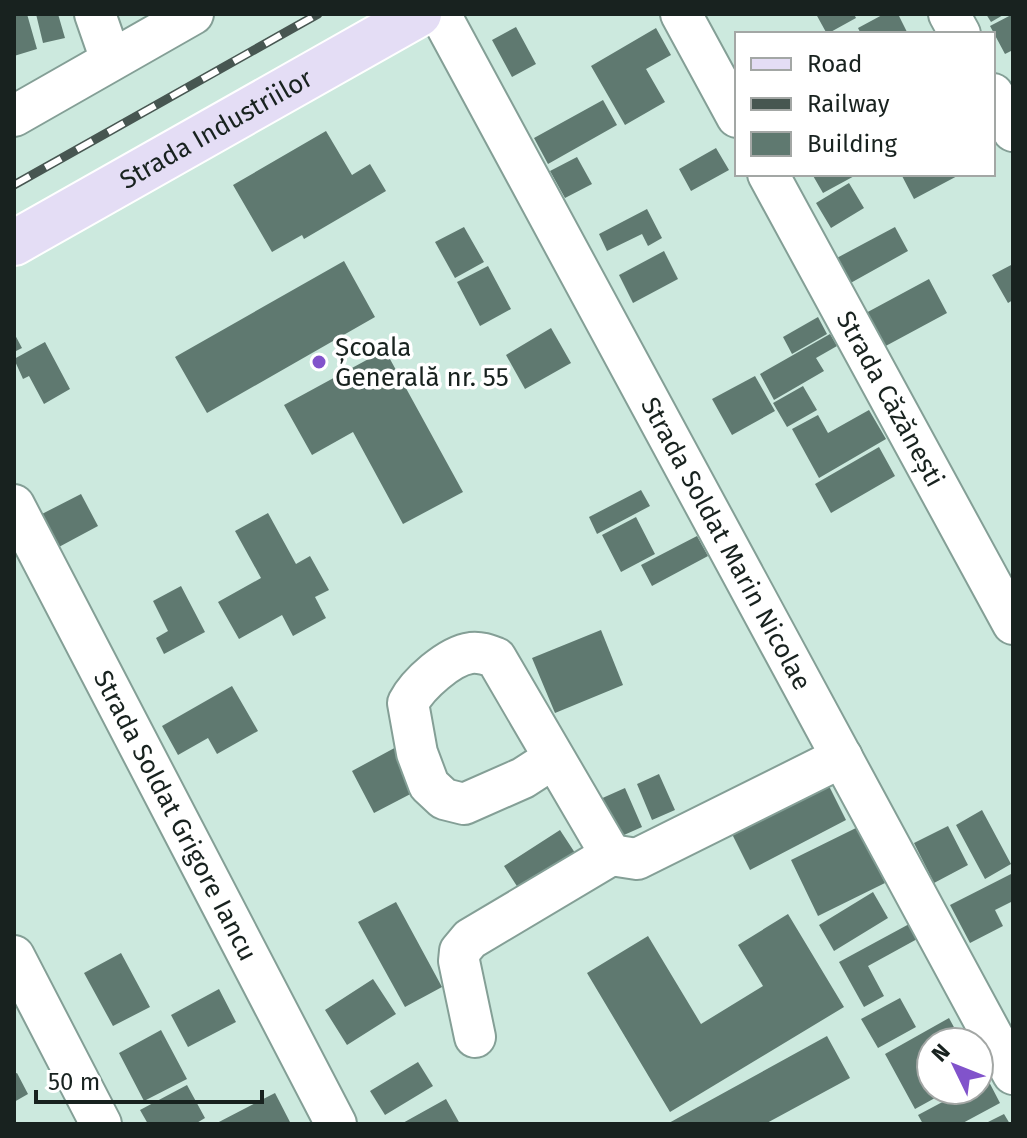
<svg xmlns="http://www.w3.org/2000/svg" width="1027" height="1138" viewBox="0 0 1027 1138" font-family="'Fira Sans',sans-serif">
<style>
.building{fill:#5f7970}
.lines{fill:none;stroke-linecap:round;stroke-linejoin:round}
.minor-casing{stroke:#849f96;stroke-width:44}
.major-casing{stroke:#fff;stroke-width:48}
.minor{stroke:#fff;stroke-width:40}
.major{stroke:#e4ddf5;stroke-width:44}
.rail-casing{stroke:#475651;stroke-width:9}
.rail{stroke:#fff;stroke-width:6;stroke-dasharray:18;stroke-linecap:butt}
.poi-dot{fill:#8153cb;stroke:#fff;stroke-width:3}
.labels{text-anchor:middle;stroke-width:7;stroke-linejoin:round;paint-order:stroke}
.street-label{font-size:26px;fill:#18221f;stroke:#fff}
.poi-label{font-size:26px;fill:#18221f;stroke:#fff;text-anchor:start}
</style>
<rect width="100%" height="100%" fill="#cce9de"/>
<path class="building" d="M14,14H27L37,49L14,56Z
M36,14H58L65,38L43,43Z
M816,14H854L856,18L827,34Z
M884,14H898L908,34H861L858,28Z
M986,14H1005L991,22Z
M1013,14V50L1005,54L990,26Z
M516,27L536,64L512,77L492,40Z
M656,28L671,55L646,69L665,102L625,125L591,66Z
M603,100L617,125L548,164L534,138Z
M326,131L352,175L370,164L386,191L304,239L302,235L272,252L233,185Z
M716,148L729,170L691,191L679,169Z
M577,157L592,184L565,198L550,171Z
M812,174H858L823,193Z
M901,174H961L914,199Z
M849,183L864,208L831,228L816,203Z
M647,209L662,238L648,246L642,234L607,251L599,234Z
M464,227L484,262L455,278L435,242Z
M895,227L908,251L847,285L833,260Z
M664,251L678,279L633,303L619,275Z
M344,261L375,317L207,413L175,357Z
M1013,264V300L1008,303L992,275Z
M488,266L511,309L480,326L457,282Z
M929,279L947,313L882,348L864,314Z
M818,317L827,334L792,354L783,337Z
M551,328L571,363L525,389L506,355Z
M14,333L22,348L14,352Z
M830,334L837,346L816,358L824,371L774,400L760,374Z
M45,342L70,389L44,404L29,376L23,379L14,359Z
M385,350L463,492L403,524L353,432L312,455L284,405Z
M755,376L775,411L732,435L712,399Z
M803,386L817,410L787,427L773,403Z
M869,410L886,439L819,478L792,429L818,415L828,433Z
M879,447L895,476L831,513L815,484Z
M641,490L650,506L597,534L589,517Z
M81,494L98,526L57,548L40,515Z
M268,513L296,564L310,556L329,590L315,597L326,618L293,636L282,615L239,639L218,602L261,578L235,531Z
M636,517L655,554L621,572L602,535Z
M697,536L708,556L652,586L641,565Z
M181,586L205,632L164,654L156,638L168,631L153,601Z
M601,630L623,685L555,713L532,658Z
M232,686L258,731L217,754L208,738L178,755L162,726Z
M400,745L422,788L374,813L352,771Z
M659,774L675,810L652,820L637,784Z
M828,784L846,820L750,870L732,834Z
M625,788L642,827L615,839L598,800Z
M982,810L1011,864L985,879L956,825Z
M948,826L968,865L934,883L914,843Z
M858,827L885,883L818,916L791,860Z
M560,830L579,859L522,894L504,866Z
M1013,873V901L995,910L1003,926L970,943L950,905Z
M873,892L888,918L834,951L819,925Z
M396,902L442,987L405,1007L358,922Z
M788,914L844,1007L670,1112L587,973L648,936L701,1024L763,986L738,945Z
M911,923L919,938L868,966L884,996L864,1007L839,962Z
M121,953L150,1007L113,1026L84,973Z
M373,979L396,1014L347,1045L325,1010Z
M219,989L236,1022L188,1047L171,1015Z
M900,998L916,1027L878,1048L861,1019Z
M949,1018L962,1042H931V1090H942L944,1093L915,1109L885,1054Z
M161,1030L187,1079L144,1101L119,1053Z
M827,1036L850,1078L765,1124H667Z
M418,1062L433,1086L385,1115L370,1091Z
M17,1073L28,1094L14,1102V1074Z
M987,1078L1000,1103L961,1124H923L918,1115L965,1090H979V1082Z
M187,1085L205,1118L195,1124H148L140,1110Z
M275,1093L291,1124H215Z
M446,1099L460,1124H401Z
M1004,1114L1010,1124H984Z"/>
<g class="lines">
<defs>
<g id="minor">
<path d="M95,14L111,60"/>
<path id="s1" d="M440,14L1013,1074"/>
<path d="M681,14L737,117"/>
<path d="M949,14L960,34"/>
<path d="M993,94L1013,131"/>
<path d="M14,116L193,14"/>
<path id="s2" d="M768,174L1013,624"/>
<path id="s3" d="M14,505L336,1124"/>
<path d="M554,758L523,778L464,804L444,799L429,785L417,753L408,703C418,684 449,656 471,653C481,652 488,655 496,658L611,855"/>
<path d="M14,956L101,1124"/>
<path d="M475,1037L459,961L460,951L470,939L611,855L637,859L842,757"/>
</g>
<g id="major">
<path id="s4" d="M14,243L419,14"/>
</g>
</defs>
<use href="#minor" class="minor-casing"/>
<use href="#major" class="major-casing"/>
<use href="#minor" class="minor"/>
<use href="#major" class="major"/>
<defs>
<path id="rail" d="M14,185L318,14"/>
</defs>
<use href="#rail" class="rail-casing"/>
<use href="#rail" class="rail"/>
</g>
<circle class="poi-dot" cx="319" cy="362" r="8"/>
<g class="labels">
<g class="street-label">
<text dy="9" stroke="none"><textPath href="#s4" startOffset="232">Strada Industriilor</textPath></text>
<text dy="9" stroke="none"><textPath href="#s2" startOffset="256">Strada Căzănești</textPath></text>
<text dy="9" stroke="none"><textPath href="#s1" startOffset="602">Strada Soldat Marin Nicolae</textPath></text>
<text dy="9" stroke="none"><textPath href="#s3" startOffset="350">Strada Soldat Grigore Iancu</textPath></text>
</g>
<g class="poi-label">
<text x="335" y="356">Școala<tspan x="335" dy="30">Generală nr. 55</tspan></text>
</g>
</g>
<rect width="1027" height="1138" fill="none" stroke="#18221f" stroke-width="32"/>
<rect x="735" y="32" width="260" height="144" fill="#ffffff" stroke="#a3a7a5" stroke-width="2"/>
<rect x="751" y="58" width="40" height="12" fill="#e4ddf5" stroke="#a3a7a5" stroke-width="2"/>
<text x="807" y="72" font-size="24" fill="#18221f">Road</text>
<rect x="751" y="98" width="40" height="12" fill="#475651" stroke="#a3a7a5" stroke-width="2"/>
<text x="807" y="112" font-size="24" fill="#18221f">Railway</text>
<rect x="751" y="132" width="40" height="24" fill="#5f7970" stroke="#a3a7a5" stroke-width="2"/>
<text x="807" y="152" font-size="24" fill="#18221f">Building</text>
<g transform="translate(955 1066) rotate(313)"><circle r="38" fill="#ffffff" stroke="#a3a7a5" stroke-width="2"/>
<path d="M0-6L14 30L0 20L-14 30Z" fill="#8153cb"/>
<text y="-12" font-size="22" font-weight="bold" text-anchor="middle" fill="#18221f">N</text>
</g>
<path d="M36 1090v12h226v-12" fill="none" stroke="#18221f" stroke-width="4"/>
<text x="48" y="1090" font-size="24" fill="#18221f" stroke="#ffffff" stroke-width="6" paint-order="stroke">50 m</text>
</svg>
